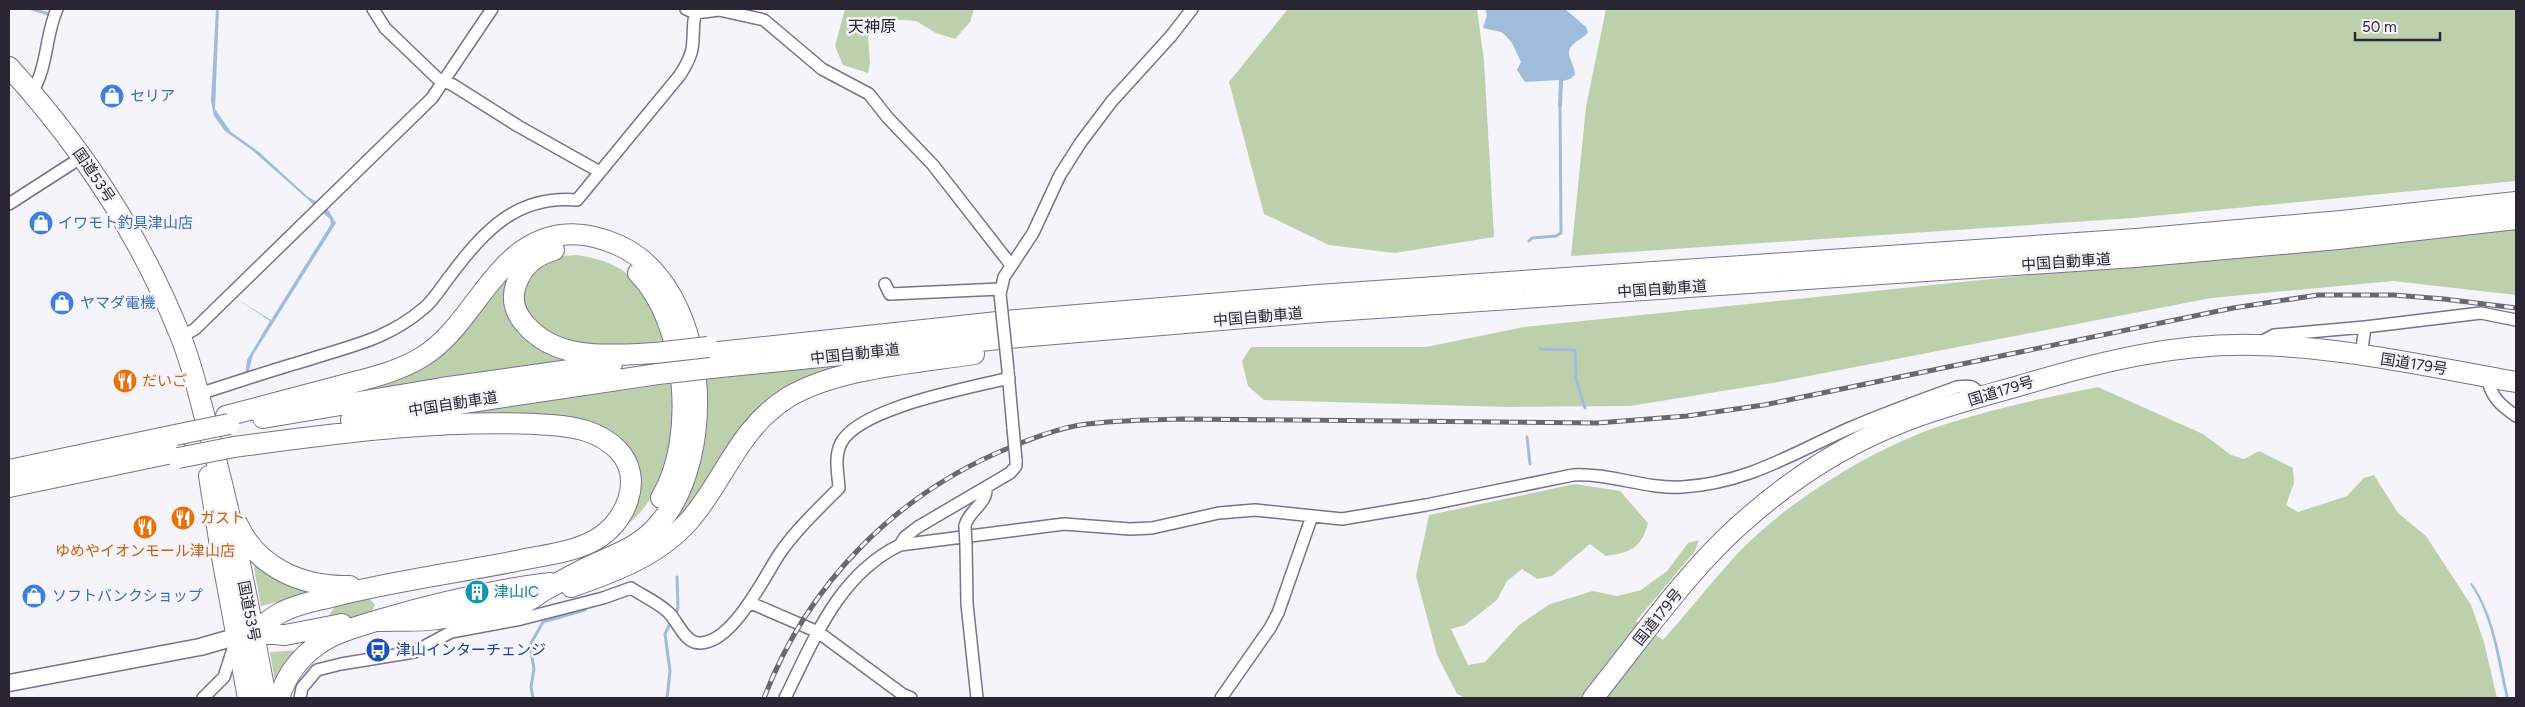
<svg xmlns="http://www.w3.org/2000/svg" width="2525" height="707" viewBox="0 0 2525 707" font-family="Figtree,'Noto Sans JP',sans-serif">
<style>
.green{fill:#bdd0ac}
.water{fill:#a0bcdc}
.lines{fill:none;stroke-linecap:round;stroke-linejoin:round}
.stream{stroke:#a0bcdc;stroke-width:3}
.street-casing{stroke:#7b708e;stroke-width:14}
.secondary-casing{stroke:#7b708e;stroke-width:19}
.highway-casing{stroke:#7b708e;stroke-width:22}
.street{stroke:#fff;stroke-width:11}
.secondary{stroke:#fff;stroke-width:16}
.highway{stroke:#fff;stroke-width:20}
.rail-casing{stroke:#6b6772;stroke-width:5}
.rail{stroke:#f6f4fb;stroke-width:3;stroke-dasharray:9;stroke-linecap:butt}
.street-bridge-casing{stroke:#7b708e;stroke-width:14;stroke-linecap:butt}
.highway-bridge-casing{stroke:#7b708e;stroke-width:22;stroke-linecap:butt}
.street-bridge{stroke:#fff;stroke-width:11}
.highway-bridge{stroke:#fff;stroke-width:20}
.labels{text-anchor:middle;stroke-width:5;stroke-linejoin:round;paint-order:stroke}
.shop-label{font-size:15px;fill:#366cbe;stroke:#f6f4fb;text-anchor:start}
.street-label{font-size:15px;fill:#2a2532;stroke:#f6f4fb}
.food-label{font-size:15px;fill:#c56008;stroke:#f6f4fb;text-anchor:start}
.culture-label{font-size:15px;fill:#0d838f;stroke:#f6f4fb;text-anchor:start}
.transit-label{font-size:15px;fill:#164399;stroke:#f6f4fb;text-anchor:start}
.neighbourhood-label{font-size:16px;fill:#2a2532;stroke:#f6f4fb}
</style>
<rect width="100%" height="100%" fill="#f6f4fb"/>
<path class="green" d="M845,9H974L970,22L955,39L936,33L916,21L888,19L868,34L870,63L868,73L843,65L835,46Z
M1288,9H1477L1484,61L1494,237L1395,253L1329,245L1264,214L1229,82Z
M1606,9H2516V181L2133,218L1571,256L1586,107Z
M2516,225V295L2393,281L2211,298L1778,382L1630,406L1508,407L1264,400L1248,386L1242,361L1251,347H1426L1524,327Z
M577,255C637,264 645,291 667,340L623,347L572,345L535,326L523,304V295L533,270L558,256Z
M522,257L507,297L576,360L328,397L396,375Z
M853,363L795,388L677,527L648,542L701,380Z
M675,383C675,440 668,500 616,533L637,493L606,434L383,424Z
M2098,387L2203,434L2231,455L2244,459L2259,451L2293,468L2294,483L2286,505L2298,512L2347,496L2364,478L2374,475L2398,513L2426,536L2471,605L2484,642L2497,698H1466L1457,694L1437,655L1416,576L1429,515L1575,484L1620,491L1648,523C1641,549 1631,552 1606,556L1590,544L1552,576L1537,579L1522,569L1507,581L1497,600L1465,625L1451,629L1468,665L1485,662L1519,625L1550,604L1593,591L1617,596L1641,590L1667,571L1688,543L1699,540L1695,551L1636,621L1663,640C1690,610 1715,577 1743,548C1792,498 1879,445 1946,424C1996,408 2047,397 2098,387Z
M256,564L286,585L314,593L261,606L254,568Z
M369,598L375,605L372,611L331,626L325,621L336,605Z
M301,650L275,683L270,652Z"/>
<path class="water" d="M216,9H219L215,109L231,132L259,152L308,197L327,208L336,223L253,355L248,374L245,376L247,360L270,321L237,299L271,320L331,224L330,219L252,150L225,131L214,116L211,101Z
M1485,9H1565L1586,27L1588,32C1583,40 1568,43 1569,54C1570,61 1575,67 1575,75L1570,79L1563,81L1562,107H1558L1559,80L1525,82L1517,70L1521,62L1512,43L1505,35L1501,32L1483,28L1487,15Z
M2472,583C2495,616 2500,659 2509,698H2506L2504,689C2496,653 2491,614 2470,584Z"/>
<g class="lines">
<path class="stream" d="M32,9L52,15
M1529,241L1532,238L1556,236L1561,233L1560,104
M1540,349L1575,350L1576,379L1585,408
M1527,437L1530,464
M675,616L678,608L677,577
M533,698L531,687L534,669L530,645L543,622L585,610L587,607
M667,698L670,671L665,634L671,621"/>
<defs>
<path id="street" d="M373,9L385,28L437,78L453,85L518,126L600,172
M686,9L695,13L719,10L764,20L822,69L869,94L888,118L933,165L1011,265
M32,92C48,67 45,36 57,9
M9,204L82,157
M885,284L890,294L1000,289
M1000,294L1004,277L1033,233L1060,175L1081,142L1112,101L1171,36L1192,9
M181,337L195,329L432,98L492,9
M2261,342L2274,335L2365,327
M2361,356L2365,327L2481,313L2516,320
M1008,372L1013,428
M2487,377C2491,397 2500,405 2516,416
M199,394C234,383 269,371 304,361C350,346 387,340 424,308C434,300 442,286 450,276C484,231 516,195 577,200L680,75C699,45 690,43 695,13
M965,526C968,511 987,504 986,489
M900,545L905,537L918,527L1010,473L1016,466V460
M966,545L967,604L977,698
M751,603L818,632L902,694L911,698
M203,698L224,677L235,643
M300,698L302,688L317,670L341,664L414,652L451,632L521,619L603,598L631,588C643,596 659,603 669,613C677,621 683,638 694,642C729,652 765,575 780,553C797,529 819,508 839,488C838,473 834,457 841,443C860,407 970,388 1009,378
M785,698C814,640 838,575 900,545L1064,524L1130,529L1152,528L1219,513L1255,510L1342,519L1426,505L1573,475C1610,473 1645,489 1682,487C1748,483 1793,453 1850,428C1885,413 1921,400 1957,387C1970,385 1974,385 1981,397
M1221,698L1270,628L1278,613L1312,516"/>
<path id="secondary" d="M9,683L200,647L249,633"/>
<path id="highway" d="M9,67C81,146 140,235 180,335C192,364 199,396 207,426C232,515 249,607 266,698
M554,250C536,255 522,266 516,285C511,299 515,313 525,324C557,362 611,355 655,353
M638,273C687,322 697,439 661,498
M709,353L1016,320L1318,295L2136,239L2341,221L2516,202
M711,368L1019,337L1317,312L2135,257L2338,239L2516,219
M226,416C263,406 299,397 336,387C365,379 396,373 422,357C476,324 493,245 561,235C581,232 600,237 618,245C710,286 720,458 657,526C638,548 613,555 588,567C574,574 559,582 545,590C538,594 530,601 522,604C513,607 500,608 490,610C473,613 455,617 437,619C418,622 397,620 378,621
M263,418L442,388L612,364
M351,420L658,374
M234,447C339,433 445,418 551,425C576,427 599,431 618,450C645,478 626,523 595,540C574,552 545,555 521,560C457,573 393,581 331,597C315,601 297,604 282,612C272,617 263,625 254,632
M9,470L175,435
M209,476L221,552L248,698
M9,487L177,452
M238,525C258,569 304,587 350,586
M571,587C614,572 658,556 689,521C725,480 737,430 787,398C836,368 917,363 974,354
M254,632L285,635L342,624
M279,698C286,676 300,657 319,644C337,631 361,626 382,619C437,603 493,590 550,583
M1593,698C1639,641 1688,570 1743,522C1791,479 1847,443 1908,420C1947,405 1988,395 2029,383C2103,361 2177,343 2256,345C2343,347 2431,367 2516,382"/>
</defs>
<use href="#street" class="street-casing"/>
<use href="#secondary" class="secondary-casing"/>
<use href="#highway" class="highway-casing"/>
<use href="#street" class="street"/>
<use href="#secondary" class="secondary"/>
<use href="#highway" class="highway"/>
<defs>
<path id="rail" d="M764,698C808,583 897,493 1011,447C1033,438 1056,429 1080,425C1113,420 1147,420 1181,419L1597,423L1687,416L1764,405L2233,308L2318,295H2394L2444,299L2516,308"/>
</defs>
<use href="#rail" class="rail-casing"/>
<use href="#rail" class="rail"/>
<defs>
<path id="street-bridge" d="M1000,294L1008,370
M1013,428L1016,460
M965,526L966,545"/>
<path id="highway-bridge" d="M655,353L708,347
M658,374L711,368
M175,435L229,424
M178,458L234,447"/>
</defs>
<use href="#street-bridge" class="street-bridge-casing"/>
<use href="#highway-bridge" class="highway-bridge-casing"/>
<use href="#street-bridge" class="street-bridge"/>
<use href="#highway-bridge" class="highway-bridge"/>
</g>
<defs>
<symbol id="shop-disc" viewBox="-11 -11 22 22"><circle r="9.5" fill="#3f7fe0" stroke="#f6f4fb"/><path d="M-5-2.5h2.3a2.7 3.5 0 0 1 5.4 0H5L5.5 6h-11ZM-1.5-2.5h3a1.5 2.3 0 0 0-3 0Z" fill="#fff"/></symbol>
<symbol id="restaurant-disc" viewBox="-11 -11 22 22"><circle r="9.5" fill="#e8710a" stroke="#f6f4fb"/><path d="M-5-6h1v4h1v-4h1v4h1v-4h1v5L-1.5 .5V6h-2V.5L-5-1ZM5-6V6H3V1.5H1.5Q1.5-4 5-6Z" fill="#fff"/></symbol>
<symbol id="building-disc" viewBox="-11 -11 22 22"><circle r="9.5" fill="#0f9aa8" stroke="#f6f4fb"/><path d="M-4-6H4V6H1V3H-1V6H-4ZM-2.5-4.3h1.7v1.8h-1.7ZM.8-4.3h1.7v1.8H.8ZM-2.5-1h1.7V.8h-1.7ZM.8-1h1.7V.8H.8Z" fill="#fff"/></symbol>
<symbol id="bus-disc" viewBox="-11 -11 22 22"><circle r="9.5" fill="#1a4fb4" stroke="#f6f4fb"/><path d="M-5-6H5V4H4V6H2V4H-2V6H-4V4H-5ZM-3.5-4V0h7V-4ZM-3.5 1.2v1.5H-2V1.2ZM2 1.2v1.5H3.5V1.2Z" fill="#fff"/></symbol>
</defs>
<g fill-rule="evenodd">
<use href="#shop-disc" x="98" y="82" width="28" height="28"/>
<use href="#shop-disc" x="27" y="209" width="28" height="28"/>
<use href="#shop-disc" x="48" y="289" width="28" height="28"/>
<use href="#restaurant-disc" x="111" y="367" width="28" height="28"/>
<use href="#restaurant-disc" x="169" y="504" width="28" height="28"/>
<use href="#restaurant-disc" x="131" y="513" width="28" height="28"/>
<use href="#building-disc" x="463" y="578" width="28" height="28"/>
<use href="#shop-disc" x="20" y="582" width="28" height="28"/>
<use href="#bus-disc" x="364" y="636" width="28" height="28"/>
</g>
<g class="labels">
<g class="shop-label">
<text x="130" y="101">セリア</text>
<text x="58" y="228">イワモト釣具津山店</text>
<text x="80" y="308">ヤマダ電機</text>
<text x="52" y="601">ソフトバンクショップ</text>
</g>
<g class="street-label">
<text transform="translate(94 175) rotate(56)" y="5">国道53号</text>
<text transform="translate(2066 262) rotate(-4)" y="5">中国自動車道</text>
<text transform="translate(1662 289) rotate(-4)" y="5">中国自動車道</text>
<text transform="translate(1258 317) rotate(-5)" y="5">中国自動車道</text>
<text transform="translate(855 354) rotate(-6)" y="5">中国自動車道</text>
<text transform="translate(2414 364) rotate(9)" y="5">国道179号</text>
<text transform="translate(2001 391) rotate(-17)" y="5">国道179号</text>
<text transform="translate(453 404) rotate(-9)" y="5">中国自動車道</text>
<text transform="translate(249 611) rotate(79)" y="5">国道53号</text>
<text transform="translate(1658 617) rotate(-51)" y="5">国道179号</text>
</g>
<g class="food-label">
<text x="142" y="386">だいご</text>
<text x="200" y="523">ガスト</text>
<text x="145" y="556" text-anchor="middle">ゆめやイオンモール津山店</text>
</g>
<g class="culture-label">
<text x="494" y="597">津山IC</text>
</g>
<g class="transit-label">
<text x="396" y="655">津山インターチェンジ</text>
</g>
<g class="neighbourhood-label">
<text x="872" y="32">天神原</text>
</g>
</g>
<rect width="2525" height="707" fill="none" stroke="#2a2532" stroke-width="20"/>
<path d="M2355 32v8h85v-8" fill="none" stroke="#2a2532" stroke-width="2.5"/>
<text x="2362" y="32" font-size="15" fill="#2a2532" stroke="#f6f4fb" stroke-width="4" paint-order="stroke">50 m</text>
</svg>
